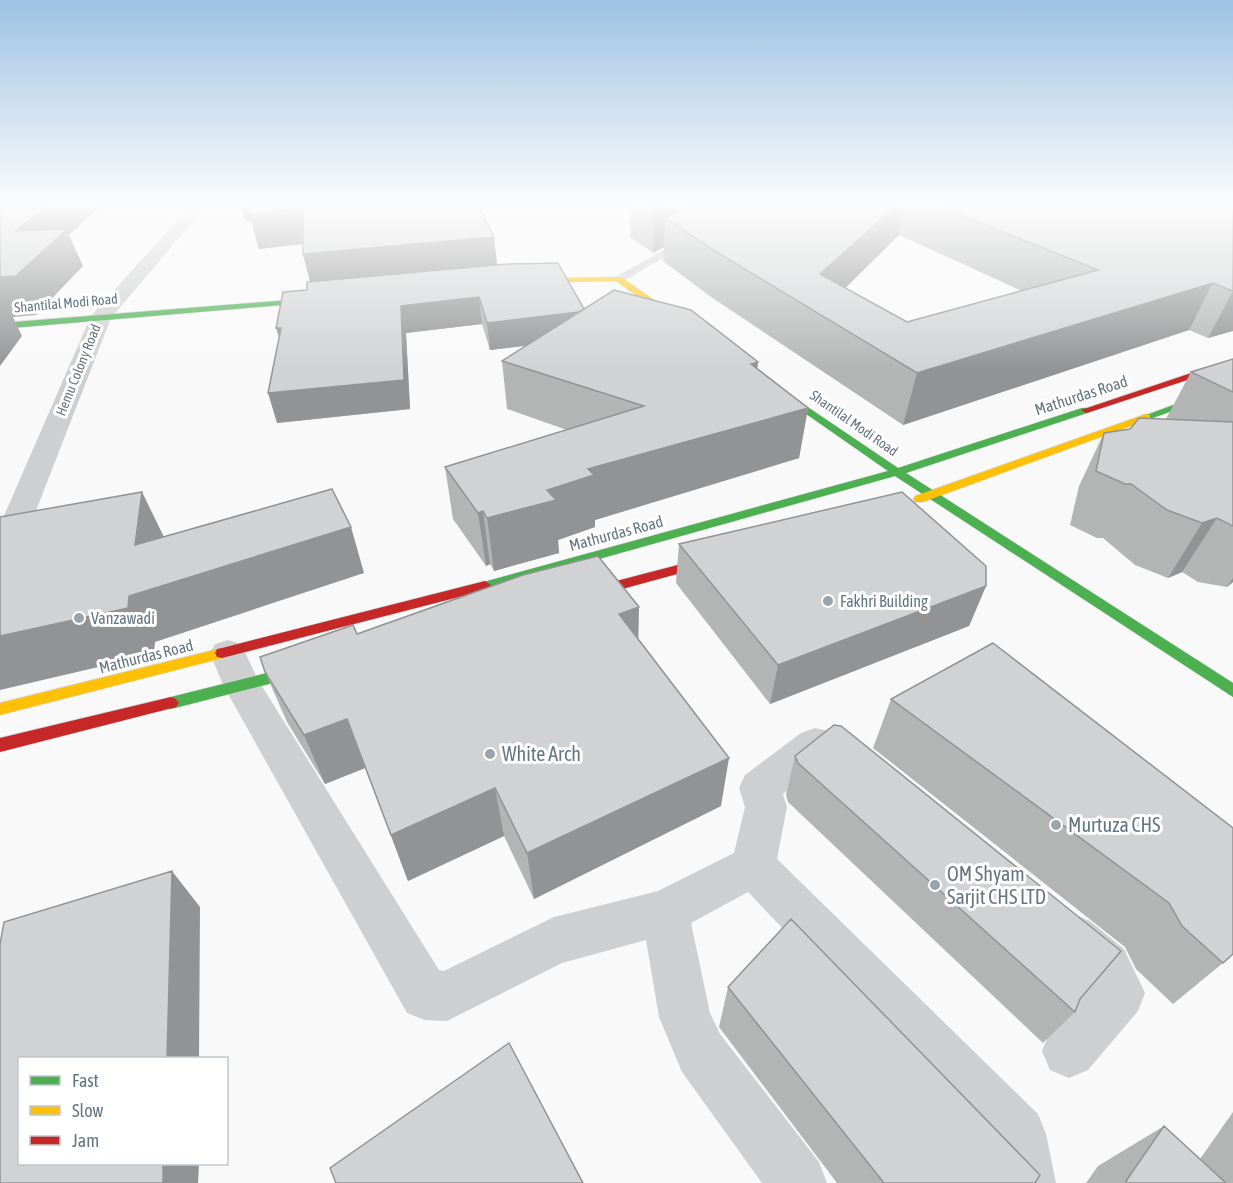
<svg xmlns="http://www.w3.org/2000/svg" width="1233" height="1183" viewBox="0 0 1233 1183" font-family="'Asap Condensed',sans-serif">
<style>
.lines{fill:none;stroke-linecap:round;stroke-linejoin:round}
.fast-casing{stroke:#d5d6d7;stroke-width:1}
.slow-casing{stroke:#d5d6d7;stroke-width:1}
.jam-casing{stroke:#d5d6d7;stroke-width:1}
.lane{fill:#cecfd0;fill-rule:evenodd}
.street{fill:#cecfd0;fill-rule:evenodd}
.fast{fill:#4caf50;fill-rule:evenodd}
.slow{fill:#ffc107;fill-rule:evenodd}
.jam{fill:#c62828;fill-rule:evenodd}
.wall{fill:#b3b5b5;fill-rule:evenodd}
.shaded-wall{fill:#929394}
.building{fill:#d0d2d3;stroke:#929394;stroke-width:1.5}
.poi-dot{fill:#99a4ac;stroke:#fff;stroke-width:2}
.labels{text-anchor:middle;stroke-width:6;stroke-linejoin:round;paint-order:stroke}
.far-street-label{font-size:14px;fill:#657683;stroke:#fff}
.street-label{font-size:16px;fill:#657683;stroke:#fff}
.poi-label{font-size:16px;fill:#657683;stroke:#fff;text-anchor:start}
.near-poi-label{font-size:20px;fill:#657683;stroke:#fff;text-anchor:start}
</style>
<rect width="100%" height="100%" fill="#f9f9f9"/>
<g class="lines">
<defs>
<path id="fast" d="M326,297H329V301L0,329V323Z
M772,383L898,468L1082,408H1090V412L906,473L1233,683V697L895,476L485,591L480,589L478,586L480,583L888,471L769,388L767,386Z
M1233,383V389L1150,419H1142L1141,417Z
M311,662L316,664L318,668L316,672L171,709L166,707L163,703L166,699L171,697Z"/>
<path id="slow" d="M621,277L686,322V326H680L616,281L523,283L519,281L523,279Z
M1146,414L1150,415V419L923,502H915L913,499L915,496Z
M222,648L227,649L229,653L227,657L0,715V703Z"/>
<path id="jam" d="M1233,359V365L1090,412L1086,413L1081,410Z
M720,554L726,558L725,561L578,601L571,596L578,591Z
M485,581L492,586L490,589L222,658L217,657L215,653L217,649L222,648Z
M171,697L176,699L179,703L176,707L0,752V738Z"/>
</defs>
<use href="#fast" class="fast-casing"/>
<use href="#slow" class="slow-casing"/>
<use href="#jam" class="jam-casing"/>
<path class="lane" d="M688,236L692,237V241L622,282L618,283L612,279Z"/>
<path class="street" d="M191,205H207L111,318L16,562L11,569L0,572V525L91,316Z
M228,640L241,644L258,680L439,970L444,971L554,917L658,891L734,853L745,807L739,788L745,775L801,733L815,728L848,735L854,747L848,759L834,763L822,761L783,794L787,807L777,859L1038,1114L1046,1134L1056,1183H998L992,1148L748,892L691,923L710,1013L720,1034L819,1162L827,1183H762L682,1072L659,1017L646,940L562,963L447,1021L425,1020L407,1013L223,685L210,653L215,644Z
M1073,914L1090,921L1124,949L1145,993L1138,1011L1088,1070L1069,1078L1050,1070L1042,1051L1050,1032L1091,987L1056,955L1049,938L1056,921Z"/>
<use href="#fast" class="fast"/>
<use href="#slow" class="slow"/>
<use href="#jam" class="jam"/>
</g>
<path class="wall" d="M240,205L494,237L497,265L584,309L758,362L757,369L808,408L799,458L595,520V527L558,540L559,553L494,571L490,564L486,566L453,519L445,467L567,430L507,409L502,361L526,346L490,350L482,324L406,333L410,409L277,423L307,290L310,282L303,254V244L259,249L251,221H245Z
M631,205H1233V331L1208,338L1189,330L903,425L711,297L663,261L664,247L653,253L630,237ZM899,235L1022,291L907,322L845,288Z
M1233,359V582L1227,587L1198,582L1182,572L1168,578L1135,565L1103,538H1097L1070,525L1079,486L1104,433L1130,429L1166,419L1191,372Z
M679,544L986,586L969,626L770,704L676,583Z
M357,634L638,639L721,806L534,899L504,836L408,881L365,768L325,784L287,722L265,672Z
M993,643L1223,963L1173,1004L1136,969L1125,947L873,748L891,699Z
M795,756L1075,1012L1043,1043L788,802L786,795Z
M728,987L1035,1183H837L719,1027Z
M1233,1112V1183H1086L1098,1166L1164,1126L1200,1159Z"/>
<path class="shaded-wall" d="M48,205H101L69,235L83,266L36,315L13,317L22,336L0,366V277L16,231Z
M240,205L303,208L311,243L259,249L251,221H245Z
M666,205H738L665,218L664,247L653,253L654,211Z
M897,205H906L899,235L819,314L820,274Z
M494,237L498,274L313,292L303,254Z
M1213,283L1189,330L903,425L917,373Z
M1233,291V331L1208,338Z
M479,297L482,324L406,333L410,409L277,423L268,393L401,306Z
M585,311V338L490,350L487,323Z
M276,328H281L285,356Z
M758,362L752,410L751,364Z
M808,408L799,458L595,520V527L558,540L559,553L494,571L487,518L547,490L588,469Z
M142,492L164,537L351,527L364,573L155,642L154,654L0,690V636L129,596Z
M483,511L490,564L486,566L478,513Z
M1217,518L1182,572L1168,578L1202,523Z
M1233,578V582L1227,587Z
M986,586L969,626L770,704L778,665Z
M639,607L638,657L619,614Z
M347,719L365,768L325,784L304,735Z
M729,758L721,806L534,899L527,853Z
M495,788L504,836L408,881L391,835Z
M172,871L200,907L199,1059H167Z
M163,1164H199L198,1183H163Z"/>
<path class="building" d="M0,205H48L16,231L67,229L16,276L0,277Z
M248,205H478L494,237L303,254V208L249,214Z
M645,205H666L654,211Z
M689,205H897L820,274L907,322L1098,270L936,205H1233V291L1213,283L917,373L715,251L665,218Z
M558,263L584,309L579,312L487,323L479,297L401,306L404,380L268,393L281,328H276L283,292L307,290V282L507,264Z
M614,290L691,310L758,362L751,364L808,408L588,469L594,475L547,490L556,500L487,518L483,511L478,513L445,467L644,406L502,361Z
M1233,359V392L1191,372Z
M1139,418L1233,422V526L1217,518L1202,523L1167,510L1131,484H1125L1096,471L1104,433L1130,429Z
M332,489L351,527L129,596L128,608L0,636V517L142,492L135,545Z
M902,492L986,566V586L778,665L679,544Z
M598,556L639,607L619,614L729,758L527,853L495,788L391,835L347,719L304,735L265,672L260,657L353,625L357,634L523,575Z
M993,643L1233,828V954L1223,963L1182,926L1169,903L891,699Z
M834,725L841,726L1121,951L1080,999L1075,1012L798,763L795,756Z
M172,871L167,1059H20V1164H163V1183H0V944L4,922Z
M791,919L1040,1175L1035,1183H884L728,987Z
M509,1043L583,1183H336L330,1168Z
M1164,1126L1226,1183H1128L1126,1181Z"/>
<linearGradient id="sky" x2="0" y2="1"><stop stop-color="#9dc2e2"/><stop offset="0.55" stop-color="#fcfcfc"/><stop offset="1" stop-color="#fcfcfc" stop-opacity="0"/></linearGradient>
<rect width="1233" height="370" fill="url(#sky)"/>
<g class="poi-dot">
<circle cx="828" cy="601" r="6"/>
<circle cx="79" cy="618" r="6"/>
<circle cx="490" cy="754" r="6"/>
<circle cx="1056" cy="825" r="6"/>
<circle cx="935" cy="885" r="6"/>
</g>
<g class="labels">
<g class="far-street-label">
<text transform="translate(66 303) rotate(-5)" y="5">Shantilal Modi Road</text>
<text transform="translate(78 370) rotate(-68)" y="5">Hemu Colony Road</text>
<text transform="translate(854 423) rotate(35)" y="5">Shantilal Modi Road</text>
</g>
<g class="street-label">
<text transform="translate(1081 395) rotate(-18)" y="6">Mathurdas Road</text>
<text transform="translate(616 533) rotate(-15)" y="6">Mathurdas Road</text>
<text transform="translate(146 656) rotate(-14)" y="6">Mathurdas Road</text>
</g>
<g class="poi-label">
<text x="840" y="607">Fakhri Building</text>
<text x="91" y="624">Vanzawadi</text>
</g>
<g class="near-poi-label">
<text x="502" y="761">White Arch</text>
<text x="1068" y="832">Murtuza CHS</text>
<text x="947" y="881">OM Shyam<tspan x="947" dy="23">Sarjit CHS LTD</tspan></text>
</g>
</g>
<rect x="18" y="1057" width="210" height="108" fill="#ffffff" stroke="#c1c8cd" stroke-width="1.5"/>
<rect x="30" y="1076" width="30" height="9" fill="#4caf50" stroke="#c1c8cd" stroke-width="1.5"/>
<text x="72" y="1087" font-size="18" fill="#657683">Fast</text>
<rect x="30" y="1106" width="30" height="9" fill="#ffc107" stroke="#c1c8cd" stroke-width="1.5"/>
<text x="72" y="1117" font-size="18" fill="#657683">Slow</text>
<rect x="30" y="1136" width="30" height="9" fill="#c62828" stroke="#c1c8cd" stroke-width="1.5"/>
<text x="72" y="1147" font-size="18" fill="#657683">Jam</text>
</svg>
